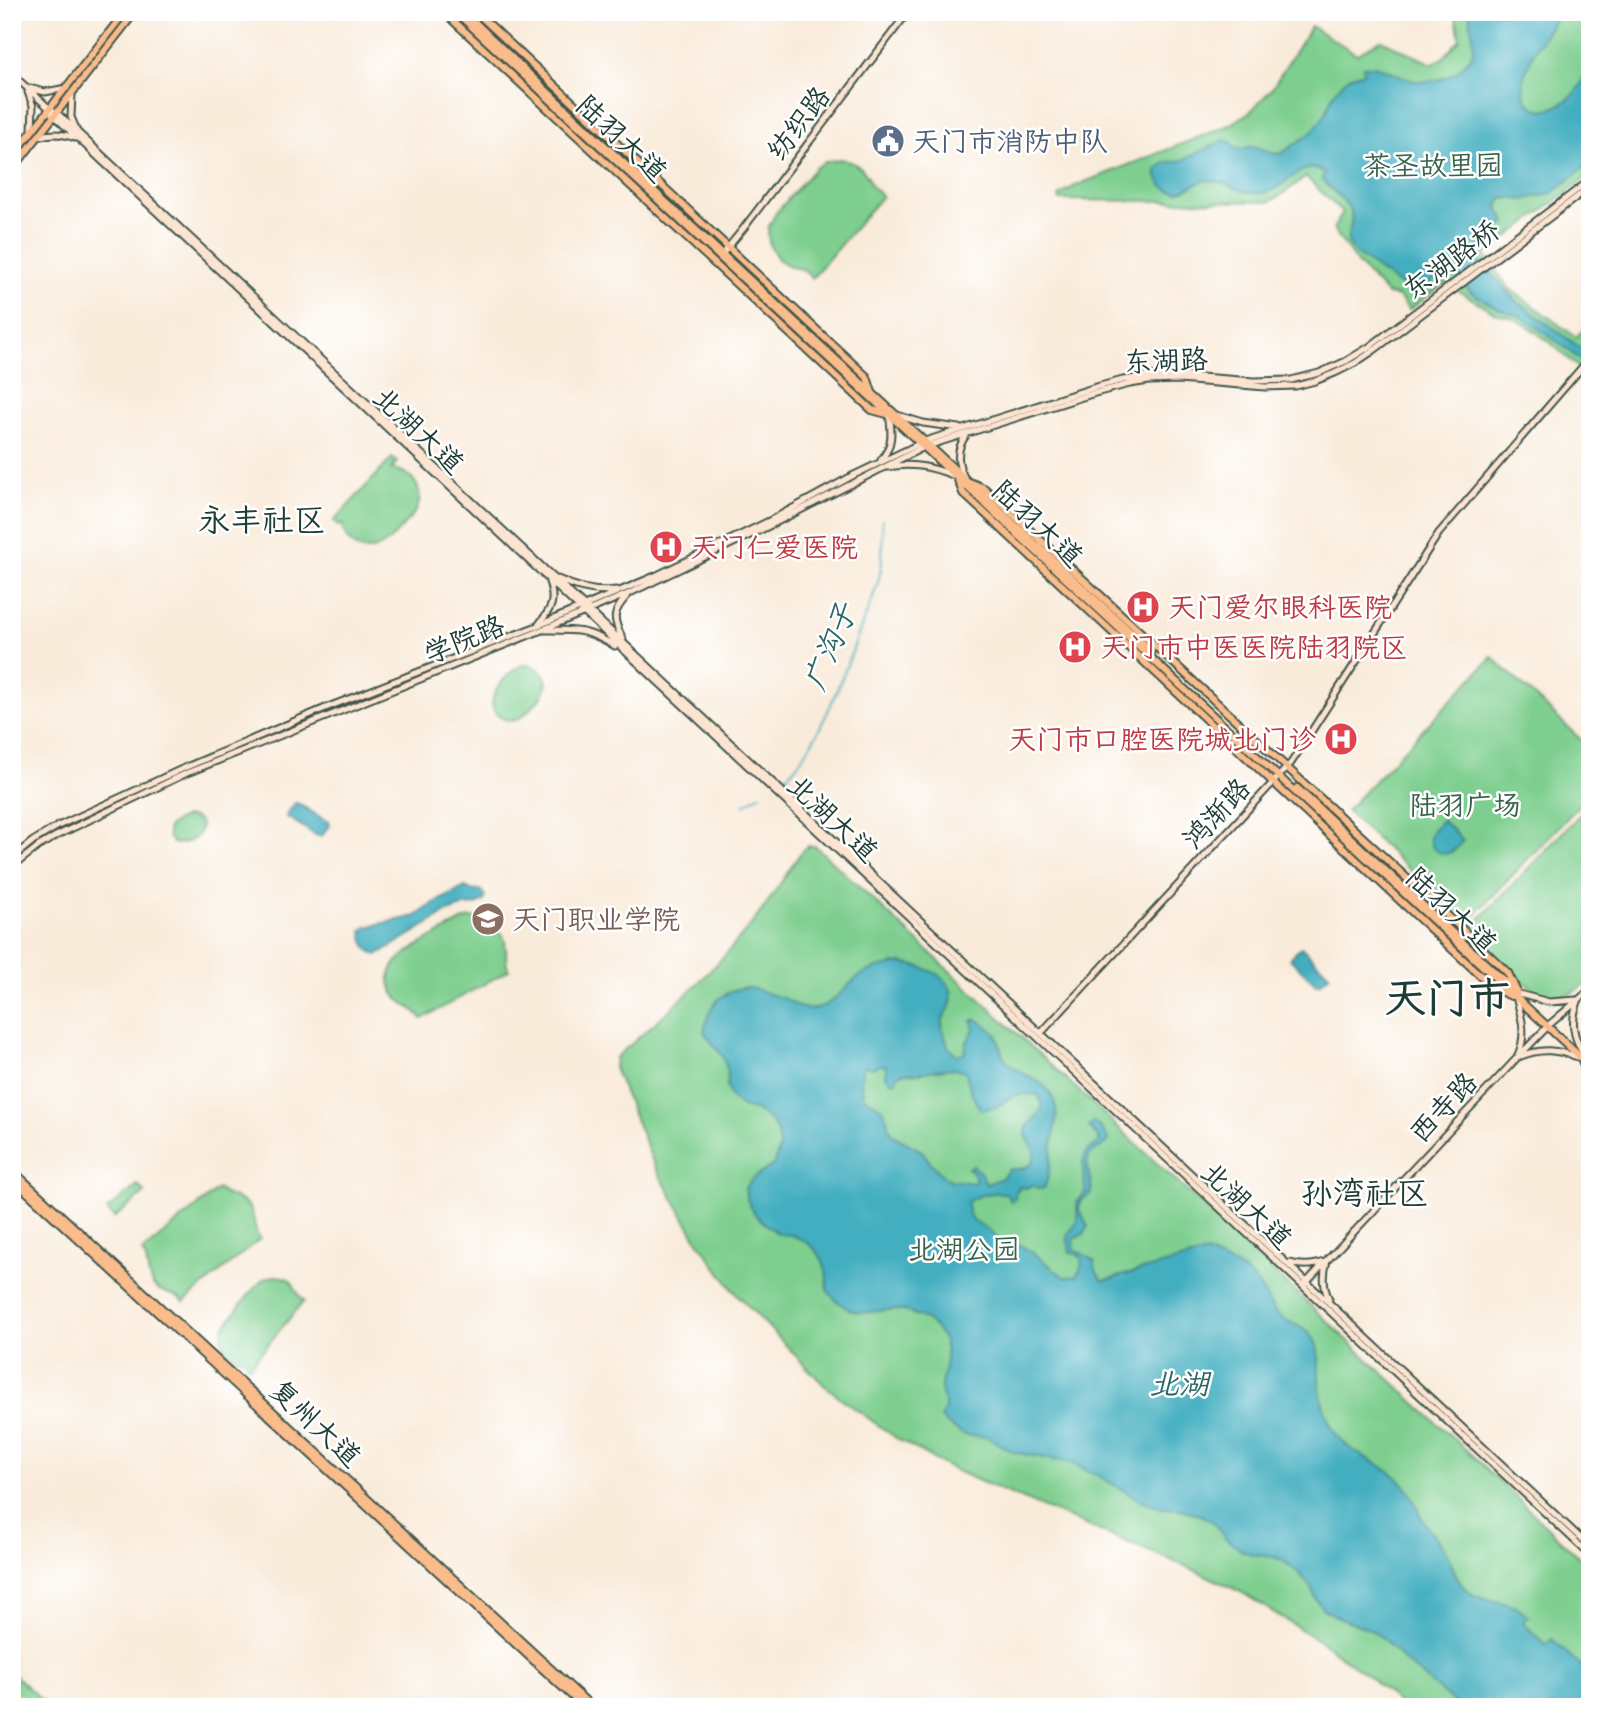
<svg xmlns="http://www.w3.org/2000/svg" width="1602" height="1719" viewBox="0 0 1602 1719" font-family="Dekko,'LXGW WenKai TC',sans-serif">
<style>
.green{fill:#7ecf8f;stroke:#4e8662;stroke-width:2}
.water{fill:#42aec0;stroke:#30767a;stroke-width:2;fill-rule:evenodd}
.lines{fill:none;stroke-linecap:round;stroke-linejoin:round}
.stream{stroke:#42aec0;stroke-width:2}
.secondary-casing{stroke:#40574d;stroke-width:9}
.primary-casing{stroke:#40574d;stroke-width:10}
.secondary{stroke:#fde4d1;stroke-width:5}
.primary{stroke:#fabc8b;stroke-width:6}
.labels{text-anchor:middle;stroke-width:5;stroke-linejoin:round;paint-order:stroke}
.street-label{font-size:28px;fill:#1f3d34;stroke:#fff}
.service-label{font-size:28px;fill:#4e5e75;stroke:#fff;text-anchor:start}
.park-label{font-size:28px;fill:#37624b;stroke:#fff}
.health-label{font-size:28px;fill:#be3a42;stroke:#fff;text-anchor:start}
.education-label{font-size:28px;fill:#785e54;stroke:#fff;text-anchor:start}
.water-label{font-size:30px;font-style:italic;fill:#2b6565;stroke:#fff}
.quarter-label{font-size:32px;fill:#1f3d34;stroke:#fff}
.town-label{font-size:42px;font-weight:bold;fill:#1f3d34;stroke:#fff}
</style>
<rect width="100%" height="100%" fill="#fff"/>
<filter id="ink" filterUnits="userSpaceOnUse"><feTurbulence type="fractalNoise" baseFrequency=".0143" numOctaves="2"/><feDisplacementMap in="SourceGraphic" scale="14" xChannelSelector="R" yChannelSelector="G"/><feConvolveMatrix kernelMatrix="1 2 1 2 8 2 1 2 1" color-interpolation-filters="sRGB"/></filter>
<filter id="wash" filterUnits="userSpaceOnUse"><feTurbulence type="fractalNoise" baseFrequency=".00686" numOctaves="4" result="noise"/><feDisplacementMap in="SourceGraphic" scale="28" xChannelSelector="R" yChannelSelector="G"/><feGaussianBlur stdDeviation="1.57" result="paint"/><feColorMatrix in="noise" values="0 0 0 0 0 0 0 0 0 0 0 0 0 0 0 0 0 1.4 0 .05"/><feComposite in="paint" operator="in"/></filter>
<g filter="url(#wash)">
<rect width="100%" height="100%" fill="#f9ebda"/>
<path class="green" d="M1450,12H1590V175L1484,255L1510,289L1576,337L1582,331L1590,336V378L1551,343L1530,328L1513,318L1496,313L1445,283L1409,310L1399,297L1387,294L1357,263L1333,229L1343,213L1306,177L1280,196L1269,202L1060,200L1059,196L1075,186L1230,125L1250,112L1271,90L1311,26L1357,54L1381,40L1432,64L1443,58L1460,39L1456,17Z
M840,159L851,162L861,168L868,177L872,187L882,196L812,278L802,269L791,267L778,259L770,246L768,236L769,226L776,213L816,167L825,162Z
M392,458L397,462L391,469C413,471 426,490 416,511C401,527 380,562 355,546C346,541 343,532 342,523L338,526L334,521Z
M1492,657L1590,748V794L1467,923L1346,811Z
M522,665C537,664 553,677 544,693C541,699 534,705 529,710C525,714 521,718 516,720C511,722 505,720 500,717C479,702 507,672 522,665Z
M1590,804V981C1554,1010 1539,996 1510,969C1496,956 1483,943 1469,930Z
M185,817C213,815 200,848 173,843L168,837V828L173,823Z
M808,846H815L1479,1462L1590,1568V1707H1403L1371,1678L1323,1643L1241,1592L1197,1571L972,1478L946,1466L896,1438L850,1405L824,1385L733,1290L698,1241L656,1169L614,1068L615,1058C664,1016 713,973 753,922C771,900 786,874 802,851Z
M471,918C489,919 505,929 506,948C507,957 504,962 509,970L422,1019C415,1007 401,1006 394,993C379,965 408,952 428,940C439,934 451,927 462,921Z
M138,1185L145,1193L114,1218L107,1210Z
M218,1189C225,1198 239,1196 248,1206C257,1217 252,1230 260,1239L184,1302C176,1293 162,1295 153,1285C145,1274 150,1261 142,1252Z
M274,1276C299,1277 291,1290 304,1301L249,1367L245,1363L247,1359C232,1359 218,1347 223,1331C225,1323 257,1284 264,1279C268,1277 270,1277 274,1276Z
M12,1673L49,1707H12Z"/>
<path class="water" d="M1470,12H1560C1548,31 1527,57 1524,80C1523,89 1523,99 1531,105C1547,118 1573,99 1581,84C1584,78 1586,71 1590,64V163L1553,193L1522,200L1509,198L1502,199C1493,209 1503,213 1506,222C1496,234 1482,241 1475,255L1513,298L1590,355V368L1561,344L1520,316L1499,309L1470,292L1452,271L1443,275L1414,293H1411L1359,256C1335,237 1358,228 1350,210C1344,198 1332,191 1323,181L1322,177L1325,173C1302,158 1287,187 1267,192C1243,198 1228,180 1208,180C1196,181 1185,194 1172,191C1162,189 1157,180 1156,171L1163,164L1170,162L1183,160L1224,140L1231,142L1235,148L1240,149L1254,146L1275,154L1282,153L1311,133L1325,115L1332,96L1343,82L1351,76L1364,72L1363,66C1382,64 1397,76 1415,81C1422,83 1430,81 1437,80C1447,78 1454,75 1461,68C1466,63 1472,57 1473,50C1476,37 1468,25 1470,12Z
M295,803H297L328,822L329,825L322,836H317L287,817V814Z
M1442,820L1463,840C1460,844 1456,850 1451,852C1439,858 1426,845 1431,834C1433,828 1438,824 1442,820Z
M465,887L473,891L481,890L485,896L484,901L476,905L465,906L448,912L377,955C367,952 363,941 362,931L366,927L416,916L434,903Z
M1301,947L1330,975L1319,984H1316L1290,959L1291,957Z
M901,963C922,966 957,975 951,1003C950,1011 943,1014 942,1023C942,1031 947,1041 949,1049L958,1055L965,1053L966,1044L974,1029L972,1021L976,1019C983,1023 993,1029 997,1036C1001,1045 1000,1054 1007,1061C1016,1073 1032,1075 1043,1085C1065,1106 1054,1126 1052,1151C1050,1164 1050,1177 1044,1188L1041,1189L1032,1185L1026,1188L1020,1187L1015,1193V1199L1011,1201L1006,1193C992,1192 979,1194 967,1202C967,1224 978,1220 991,1232C996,1236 998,1241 1004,1245L1016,1243L1034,1253L1064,1277L1077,1276L1081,1267L1082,1259L1077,1254L1070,1252L1067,1236L1077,1222V1201L1085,1193C1086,1180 1079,1163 1087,1152C1091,1147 1096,1146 1100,1140L1089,1127L1093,1122L1101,1128L1109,1140C1104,1149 1091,1148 1088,1159C1085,1169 1095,1187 1090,1194C1087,1198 1083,1199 1080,1201L1079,1210L1088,1226L1084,1234L1073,1239L1075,1249L1094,1261L1096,1270L1102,1281L1206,1253C1223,1261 1245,1267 1256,1282C1264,1292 1269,1304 1277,1314C1288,1325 1309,1326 1315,1341C1321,1352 1318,1365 1319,1378C1319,1395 1327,1424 1339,1438C1358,1459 1389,1464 1407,1488C1414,1499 1418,1511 1424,1522C1430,1533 1440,1541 1446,1552C1453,1565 1455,1579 1466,1589C1481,1603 1499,1598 1516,1607C1520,1609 1524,1614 1528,1617L1523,1623L1546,1645L1552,1639L1586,1671L1582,1676L1590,1684V1707H1459L1403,1660L1384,1639L1369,1629L1336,1616L1323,1609L1315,1598L1312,1589L1299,1573L1282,1560L1273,1557L1251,1554L1241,1550L1226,1539L1213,1522L1199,1514L1180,1509L1162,1508L1138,1499L1099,1476L1071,1463L1013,1452L987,1437L964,1435L946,1424L941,1417C943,1414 945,1411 945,1407C946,1400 940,1393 941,1386C942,1375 947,1365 946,1354C945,1327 919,1311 894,1310C882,1309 868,1314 856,1312C844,1309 834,1299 827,1290C829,1262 818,1244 791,1235C787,1234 784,1235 780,1234C777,1233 773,1230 771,1228C755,1217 747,1207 745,1188L751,1180L774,1164L779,1149L778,1133L770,1120L755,1110L742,1107L731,1098L727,1086L728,1072L723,1057L704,1032C707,1015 712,1001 728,993C747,984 751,987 769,994C775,996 783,997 789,1001C798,1005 803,1011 813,1009C837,1005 845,983 865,973C876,967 889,965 901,963ZM882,1065L886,1066V1076L892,1082L896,1081L897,1076L902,1073C920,1076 951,1063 966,1072C969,1087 972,1098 981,1110L996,1107L1014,1095L1032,1094L1038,1095C1050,1113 1033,1115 1027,1128C1023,1137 1031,1141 1033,1149C1039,1167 1022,1170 1009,1169L1002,1178L987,1184L985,1182L980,1172L973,1166L968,1168L974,1173L976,1181L973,1183L951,1180L944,1177L930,1162L922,1151L893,1135L889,1128L887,1118L882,1108L864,1097C861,1086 859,1075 865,1066L871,1068Z"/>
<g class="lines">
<path class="stream" d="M784,778C817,752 845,670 860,630C867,612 876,593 880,574C883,557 883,538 882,520
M744,805L761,794"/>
</g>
</g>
<g filter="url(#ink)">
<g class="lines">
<defs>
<path id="secondary" d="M12,74L50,109L57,113L1590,1547
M29,88L45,92L67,88
M28,92L33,106L32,130
M72,94L71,117L76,129
M52,114L1590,1555
M38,137C51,132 62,133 75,138
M720,257L743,229L908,12
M897,415L923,423L959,428
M881,460C893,446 892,432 889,414
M887,467C911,463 930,466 952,475
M964,477C956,462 956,448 967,434
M558,579C577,588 595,593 616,590
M539,624C551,609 556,602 549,582
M545,630C578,630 586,629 615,646
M623,639C612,619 612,612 628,595
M12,858L33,841L58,826L184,768L328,707L537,626L655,576L771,520L854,475L925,441L1096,387L1123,380L1148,376L1174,375L1254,381L1291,380L1319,373L1346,361L1369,347L1590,180
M12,867L39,846L56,836L187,773L542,630L630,593L775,523L924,447L1095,393L1130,384L1149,381L1179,380L1265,387L1296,386L1315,381L1335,373L1355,363L1373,351L1590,187
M1519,994L1549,1002L1576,1000
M1516,997C1522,1018 1527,1035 1518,1055
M1578,1002C1570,1021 1573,1037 1584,1055
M1041,1033L1291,763L1439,533L1590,358
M1519,1057C1541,1047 1558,1050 1581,1058
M1290,1263C1303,1267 1314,1266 1327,1261C1323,1274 1323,1287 1329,1299
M1305,1284L1516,1059L1550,1024L1590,990
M1577,1707L1590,1693
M1589,1707L1590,1706"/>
<path id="primary" d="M444,12L872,410L887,414
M456,12L1590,1066
M464,12L575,118L1151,651
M476,12L867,377L872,392
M12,157L125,12
M12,170L135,12
M958,480L963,493L1495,989L1511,996
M972,483L984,488L1463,930L1508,973L1516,990
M1297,788L1517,993
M1582,1060L1587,1074L1590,1076
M12,1170L592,1707
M12,1178L584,1707"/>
</defs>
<use href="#secondary" class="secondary-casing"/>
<use href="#primary" class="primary-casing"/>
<use href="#secondary" class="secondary"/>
<use href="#primary" class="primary"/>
</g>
</g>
<defs>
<symbol id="civic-disc" viewBox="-11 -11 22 22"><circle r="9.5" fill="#5c6f8a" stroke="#fff"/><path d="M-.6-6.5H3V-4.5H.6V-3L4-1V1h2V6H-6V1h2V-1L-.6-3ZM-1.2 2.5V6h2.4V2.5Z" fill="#fff"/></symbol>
<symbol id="hospital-disc" viewBox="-11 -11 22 22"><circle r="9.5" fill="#e0444e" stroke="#fff"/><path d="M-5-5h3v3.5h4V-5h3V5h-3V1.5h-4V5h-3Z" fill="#fff"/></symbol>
<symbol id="university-disc" viewBox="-11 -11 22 22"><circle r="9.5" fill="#8d6e63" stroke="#fff"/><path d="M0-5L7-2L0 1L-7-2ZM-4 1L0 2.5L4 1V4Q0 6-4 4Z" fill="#fff"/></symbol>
</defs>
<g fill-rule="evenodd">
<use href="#civic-disc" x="869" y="122" width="38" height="38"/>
<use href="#hospital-disc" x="647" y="528" width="38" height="38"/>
<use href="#hospital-disc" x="1124" y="588" width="38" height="38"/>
<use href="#hospital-disc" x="1056" y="628" width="38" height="38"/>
<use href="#hospital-disc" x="1322" y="720" width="38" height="38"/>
<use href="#university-disc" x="469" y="900" width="38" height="38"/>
</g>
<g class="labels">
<g class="street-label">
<text transform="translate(798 123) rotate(-53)" y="10">纺织路</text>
<text transform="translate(622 138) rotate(43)" y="10">陆羽大道</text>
<text transform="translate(1451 259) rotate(-37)" y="10">东湖路桥</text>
<text transform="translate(1166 360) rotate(-2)" y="10">东湖路</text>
<text transform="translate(419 430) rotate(43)" y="10">北湖大道</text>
<text transform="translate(1038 523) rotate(43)" y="10">陆羽大道</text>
<text transform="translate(464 639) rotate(-22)" y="10">学院路</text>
<text transform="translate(1216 813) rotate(-47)" y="10">鸿渐路</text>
<text transform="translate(833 818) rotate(43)" y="10">北湖大道</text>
<text transform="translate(1452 910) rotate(43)" y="10">陆羽大道</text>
<text transform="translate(1443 1107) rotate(-47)" y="10">西寺路</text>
<text transform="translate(1247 1205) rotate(43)" y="10">北湖大道</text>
<text transform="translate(316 1423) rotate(43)" y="10">复州大道</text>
</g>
<g class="service-label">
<text x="912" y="151">天门市消防中队</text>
</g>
<g class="park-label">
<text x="1433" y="175">茶圣故里园</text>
<text x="1465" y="815">陆羽广场</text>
<text x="964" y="1259">北湖公园</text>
</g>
<g class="health-label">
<text x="690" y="557">天门仁爱医院</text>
<text x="1168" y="617">天门爱尔眼科医院</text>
<text x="1100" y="657">天门市中医医院陆羽院区</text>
<text x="1316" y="749" text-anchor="end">天门市口腔医院城北门诊</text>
</g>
<g class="education-label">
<text x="512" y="929">天门职业学院</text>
</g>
<g class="water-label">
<text transform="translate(830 647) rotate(-68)" y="10">广沟子</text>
<text x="1179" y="1394">北湖</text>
</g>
<g class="quarter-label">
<text x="262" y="531">永丰社区</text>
<text x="1365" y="1204">孙湾社区</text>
</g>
<g class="town-label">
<text x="1447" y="1012">天门市</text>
</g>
</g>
<rect width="1602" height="1719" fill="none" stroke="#fff" stroke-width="42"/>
</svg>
